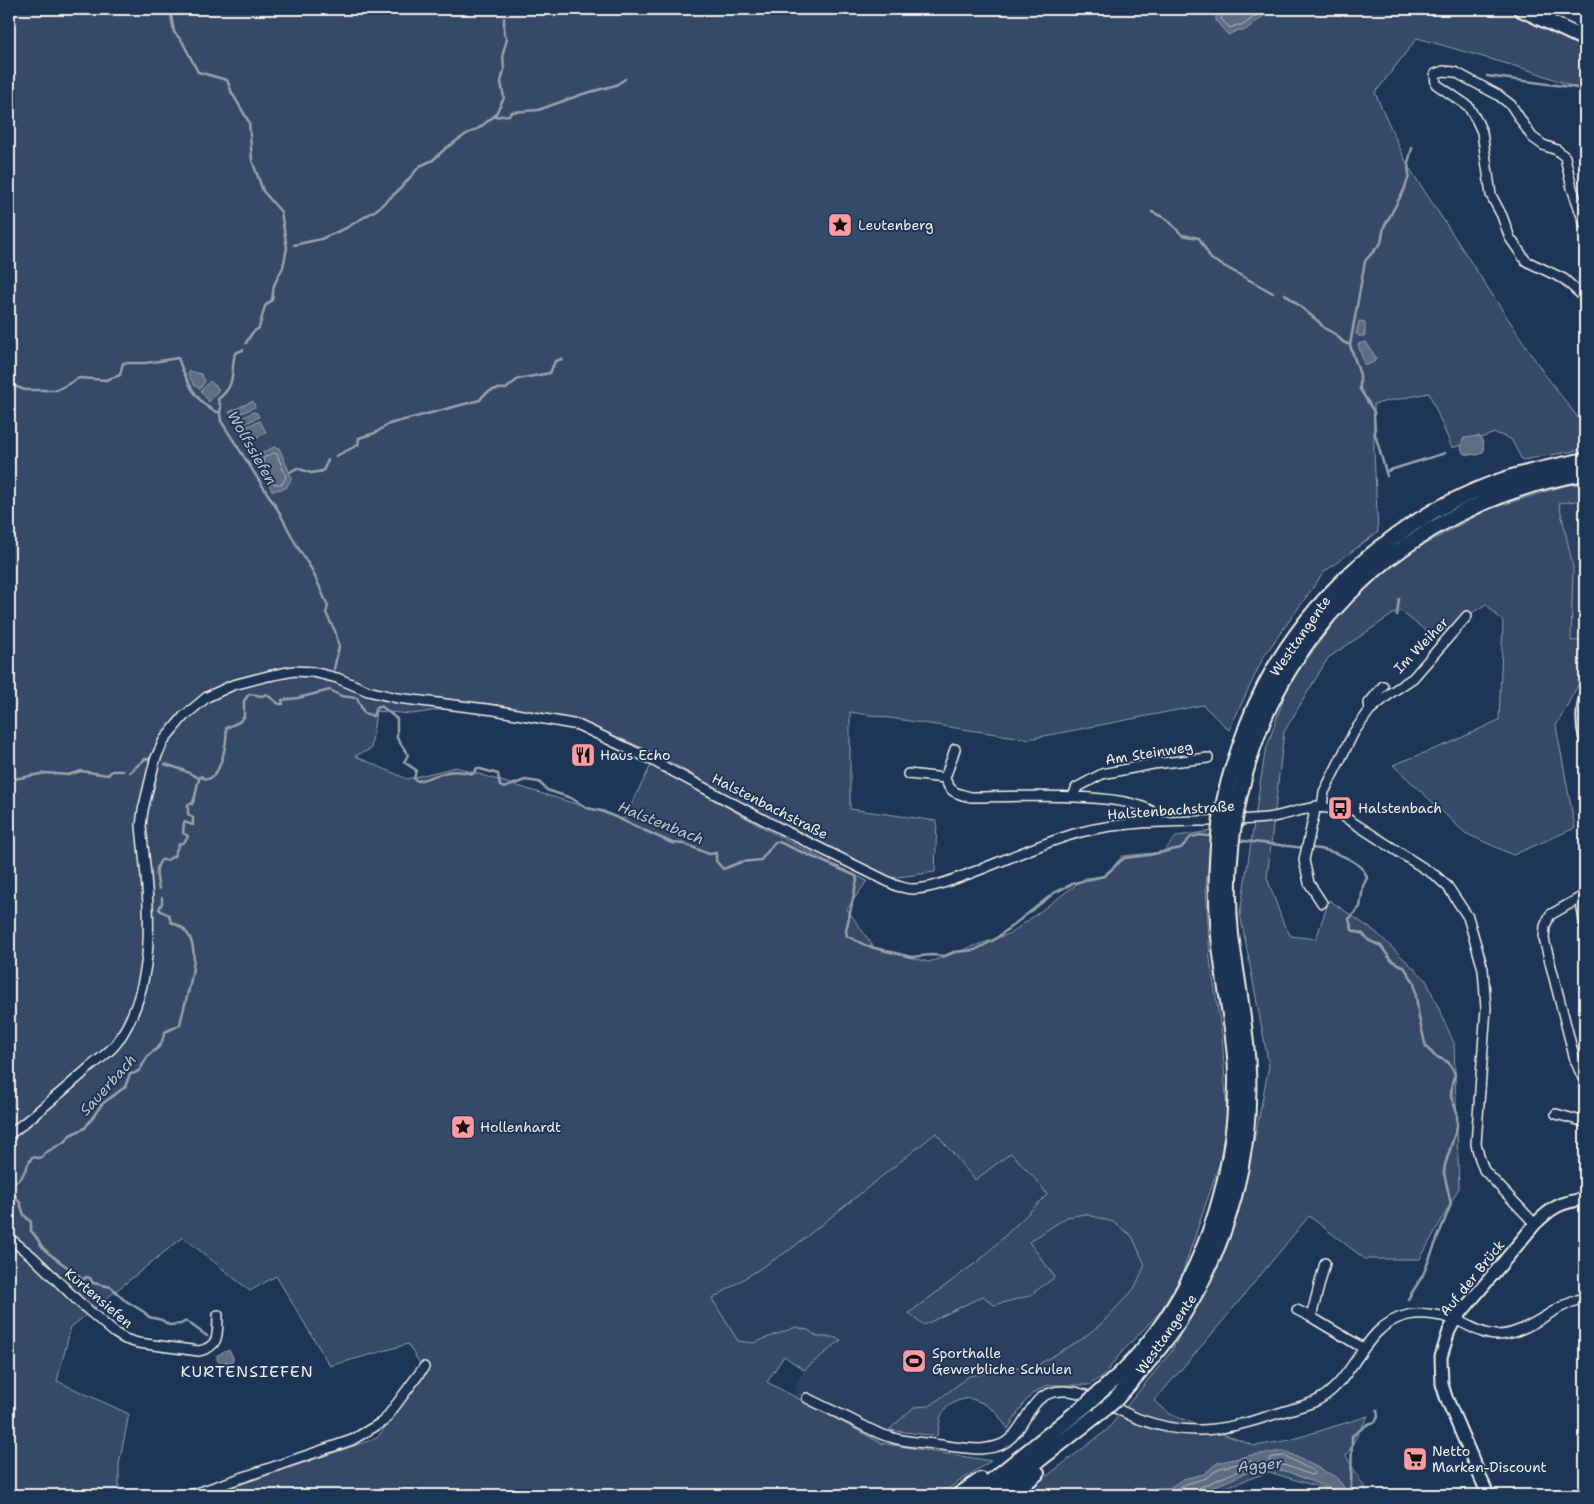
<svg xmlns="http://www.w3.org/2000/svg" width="1594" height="1504" viewBox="0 0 1594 1504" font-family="'Shantell Sans',sans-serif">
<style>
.built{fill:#2a4060}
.green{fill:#354a67;stroke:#949ea8}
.water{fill:#5e6d82;stroke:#9aa2ab}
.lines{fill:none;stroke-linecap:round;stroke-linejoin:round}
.shore{stroke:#b8bcbf;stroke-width:1}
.stream{stroke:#9aa2ab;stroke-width:2.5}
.minor-casing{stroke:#f4f1e8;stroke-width:12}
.major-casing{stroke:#f4f1e8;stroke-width:15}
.highway-casing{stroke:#f4f1e8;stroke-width:18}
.minor{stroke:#1d3557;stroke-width:9}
.major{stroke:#1d3557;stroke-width:11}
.highway{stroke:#1d3557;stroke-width:14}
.highway-bridge-casing{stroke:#f4f1e8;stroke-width:18;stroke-linecap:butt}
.highway-bridge{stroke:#1d3557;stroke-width:14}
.labels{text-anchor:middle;stroke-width:4;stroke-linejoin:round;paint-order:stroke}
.poi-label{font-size:14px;fill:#f4f1e8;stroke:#1d3557;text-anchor:start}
.street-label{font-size:14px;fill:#f4f1e8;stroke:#1d3557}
.water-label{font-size:15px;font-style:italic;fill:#c0c3c4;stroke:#1d3557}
.quarter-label{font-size:16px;letter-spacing:1px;fill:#f4f1e8;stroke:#1d3557}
</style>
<rect width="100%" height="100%" fill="#1d3557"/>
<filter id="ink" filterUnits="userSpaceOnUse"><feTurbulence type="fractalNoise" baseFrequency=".02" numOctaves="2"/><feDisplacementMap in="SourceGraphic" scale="10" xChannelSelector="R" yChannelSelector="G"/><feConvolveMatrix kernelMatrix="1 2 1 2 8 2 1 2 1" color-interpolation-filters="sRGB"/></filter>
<g filter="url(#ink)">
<path class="built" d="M1585,500V640L1571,641L1573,567L1559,503Z
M936,1133L975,1180L1011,1152L1040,1184L1047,1195L981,1259L910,1313L923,1325L983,1296H1029L1055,1277L1028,1242L1067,1217L1085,1214L1113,1222L1132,1236L1145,1265L1134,1289L1102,1323L1082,1339L1034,1367L1029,1365L969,1376L930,1406L889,1430L881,1443L796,1398V1384L804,1370L840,1340L833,1337H818L808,1330L796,1327L753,1343L738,1341L712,1299L791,1249Z"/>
<path class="green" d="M9,9H1507L1585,45V91L1532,71L1417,38L1375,93L1408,166L1543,372L1579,419L1585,418V449L1522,460L1511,439L1495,433L1452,448L1429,393L1374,404V453L1378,532L1324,572L1264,656L1229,730L1203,705L1029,739L850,712V809L937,821L935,872L891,878L745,804L652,752L583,722L485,703L412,714L376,711L371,749L355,756L407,779L456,767L624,819L651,765L782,838L867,881L847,909L875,949L929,962L1011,933L1085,878L1106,876L1122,856L1163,852L1177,836L1212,831L1206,887L1210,959L1222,1035L1227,1114L1220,1162L1181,1277L1160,1312L1122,1352L1103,1376L1089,1385H1048L1033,1393L1024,1403L1008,1429L995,1411L983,1403L969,1398L957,1401L948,1406L941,1416L937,1436L889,1430L914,1407L930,1406L969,1376L1029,1365L1034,1367L1082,1339L1102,1323L1134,1289L1145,1265L1132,1236L1113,1222L1085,1214L1067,1217L1029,1242L1055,1277L1029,1296L994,1305L983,1296L924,1325L909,1313L981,1259L1047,1195L1040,1184L1011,1153L975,1180L936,1133L791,1249L712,1299L738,1341L753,1343L796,1327L808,1330L818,1337H833L841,1340L804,1370L784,1356L767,1382L881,1443L991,1461L938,1495H210L377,1438L426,1374L408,1344L330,1366L276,1276L250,1291L183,1237L71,1327L57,1381L129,1414L119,1464V1495H9Z
M1585,483V500L1559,503L1573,567L1571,641L1585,640V672L1556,726L1575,828L1513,855L1465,833L1393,765L1450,743L1499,720L1503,622L1486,604L1434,637L1399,610L1328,658L1284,732L1267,878L1284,925L1291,936L1316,939L1329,900L1377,933L1426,980L1454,1043L1459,1188L1420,1259H1365L1309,1216L1217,1328L1154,1401L1169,1414L1255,1446L1290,1440L1368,1416L1346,1456L1369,1495H1333L1329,1490L1269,1472L1203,1495H1022L1107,1430L1171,1352L1228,1242L1246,1181L1269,1066L1240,913L1265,753L1288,685L1347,605L1392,562L1489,509L1567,485Z"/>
<path class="water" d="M1223,9H1273L1244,31L1238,30L1228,35L1216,21V14Z
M1359,321L1365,322V336H1359L1356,334Z
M1366,342L1376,358L1374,362L1367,365L1364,364L1358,344Z
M190,371L201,374L205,381L200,389L194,385L188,374Z
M210,381L219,389L209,402L201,391Z
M253,401L255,407L233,417L229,412Z
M253,412L257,413L259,417L239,426L237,421Z
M260,421L266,432L250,443L245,441L240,429Z
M1479,436L1483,442L1484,451L1478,455L1464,454C1460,449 1461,443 1464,438Z
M274,447L279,448L292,478L286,488L272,491L257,460L258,455Z
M229,1350L233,1357V1361L220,1364L217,1359V1355Z
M1285,1451L1336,1477L1350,1495H1336L1331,1489L1288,1472L1263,1466L1194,1495H1139L1155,1488H1169L1183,1479L1204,1474L1217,1463L1252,1455Z"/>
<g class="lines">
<path class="shore" d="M1226,9L1221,19L1230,28L1237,25H1243L1265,9
M274,453L277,454L286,477L282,484H274L263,460L264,458Z
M1285,1456L1313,1471L1314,1474L1311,1475L1290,1467L1269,1461L1270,1458Z
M1151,1495L1156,1493L1171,1492L1186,1484L1206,1478L1220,1468L1251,1461L1253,1462L1252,1465L1196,1489L1194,1495"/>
<path class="stream" d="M170,9L174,32L182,41L198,72L227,80L232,93L249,122L252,160L263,191L281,212L287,248L283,267L274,285L272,300L265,306L259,328L252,333L246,343
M1487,76L1585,89
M494,117L504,98L501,82L504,70L503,53L507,39L504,34V18
M1152,212L1167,219L1182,235L1199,238L1211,259L1273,293
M294,245L321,239L346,228L376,210L399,190L420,166L433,160L446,148L465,135L479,128L493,117L509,115L512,112L538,110L583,94L616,85L625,79
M1285,294L1319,322L1324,328L1335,334L1343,342L1350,345
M9,384L25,390H57L79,378L106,380L120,375L123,363H146L178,358C185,378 198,408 220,413L221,421L278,510L297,546L312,570L328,606L326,613L335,631L339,647L334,669
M220,413L221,407L218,399C237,385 230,373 235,353L243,350
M336,456L358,445L359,438L375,433L389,424L480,400C486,390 495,388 506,389L518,379L550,373L555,361L562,359
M1387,471L1445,453
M290,472L297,468L311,473L323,471L328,460
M1387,476L1375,434L1374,412L1360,389V375L1350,345L1365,261L1381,243L1384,227L1404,190L1409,176L1408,163L1412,148
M1397,615L1399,599
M330,690L341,696L357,698L364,713L373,716L376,708L381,706L397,719V738L408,755L404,762L416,770L414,779L418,781C440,775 450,767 473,774L477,768L498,774L500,786L504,788L525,780L539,782L547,790L571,798L587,808L602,811L672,843L685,844L709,854L716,853V861L723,869L741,862L761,860L775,842H779L856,876L857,880L846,931L847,936L867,946L911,957L931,955L945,956L954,952L975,950L994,940L1054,893L1074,883L1104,876L1124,858L1149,855L1181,848L1191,837L1200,835L1215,837
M165,764L183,770L199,778
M130,772L145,759H151
M9,780L46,773L68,775L81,771L108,775L112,771H123
M1236,840L1305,848
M1312,848C1328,849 1363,860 1367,878L1363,886L1360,907L1349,919L1352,930L1363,934L1368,940L1381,946L1391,960L1404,967L1414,982L1419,1018L1426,1047L1435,1056L1448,1062L1455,1074L1452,1084L1451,1097L1457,1112V1127L1445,1165L1444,1173L1451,1204L1423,1275L1408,1299
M159,889C157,878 154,869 161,860H167L174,856L179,844C184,843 186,841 188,836L183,833L184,822L193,825V818L188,814V804H192C198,794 195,784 201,776L203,778L208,779C209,779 215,775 215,774C222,765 228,739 226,728L239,722L244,717V701L249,694L262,696L266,694L279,704H283L282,700L298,698L330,690
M9,1186L21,1178L32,1157L39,1158L42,1157L45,1153L66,1141L70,1135L85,1128L102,1104L125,1087L130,1074C143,1073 142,1062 149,1055C153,1051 158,1049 161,1044C163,1040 163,1036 165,1032L180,1025C185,995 213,936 171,922L169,915L161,911L159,909L162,903V898
M9,1187L20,1203L24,1215L31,1222V1231C37,1236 39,1244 45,1250C57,1261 72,1269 83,1280L86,1277L90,1278L93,1283L111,1287L123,1299L144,1312L149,1317L162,1320L169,1325L181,1324L186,1321L207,1336
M1354,1495L1355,1494L1351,1488L1352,1436L1368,1424L1375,1422L1378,1417L1377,1410"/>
<defs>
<path id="minor" d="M1585,225L1572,188L1565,157L1557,150L1543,145L1532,137L1511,105L1498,95L1455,72L1443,71L1435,74L1436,84L1468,106L1477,121L1482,132L1491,195L1502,216L1510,238L1526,261L1564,279L1585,298
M1370,710L1369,703L1383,686
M908,774L945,778C949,792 957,794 971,797C1005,797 1136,790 1156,815C1158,817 1158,820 1159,822
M945,778L955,749
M1074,796L1076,788L1102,774L1153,764L1208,758
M1316,806L1304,860L1309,883L1322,903
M1322,806L1324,792L1354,732L1370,710L1392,692L1413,678L1467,616
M1585,895L1550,915L1545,926L1544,939L1575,1060L1581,1074L1585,1079
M1579,898L1581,903L1585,926
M1556,1114L1585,1122
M9,1135C37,1113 64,1090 90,1067C99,1059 112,1051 118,1041C161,978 148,897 141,826L143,810L155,760L164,740L183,717L207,697L233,685L268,676L294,671L313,672L337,678L368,691L397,698L494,710L578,725L646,757L781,829L897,886C902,887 907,889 912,889C929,889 947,882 963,876C1002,862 1040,843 1081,832C1141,817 1204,824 1266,818C1288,816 1311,803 1332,809L1436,876L1448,887L1468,917L1483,969L1486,1008L1476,1144L1479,1156L1484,1170L1535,1224
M9,1239L13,1241L33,1257L79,1302L115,1333L125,1339L138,1343L199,1351C221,1346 217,1333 218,1315
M1297,1310L1311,1317L1363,1348
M1311,1317L1325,1263
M807,1398C822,1406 838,1413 854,1421C866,1427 877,1434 890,1437C904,1442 919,1442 933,1444C949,1446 965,1449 981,1449C990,1448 999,1447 1006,1442C1030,1425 1028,1389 1066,1391C1086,1391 1119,1411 1139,1419C1187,1437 1224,1431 1272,1415C1286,1411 1300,1407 1314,1402C1356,1383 1361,1325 1408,1315C1423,1312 1442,1315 1456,1320C1469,1325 1482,1335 1497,1335C1520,1335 1542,1317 1561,1307C1569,1303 1577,1300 1585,1297
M191,1495L352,1440L384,1421L424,1367"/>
<path id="major" d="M1585,698C1582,711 1582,723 1585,737
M1488,1495L1446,1397L1442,1384L1441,1357L1449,1331L1455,1320L1535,1224C1552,1207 1561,1202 1585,1199"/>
<path id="highway" d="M1521,9L1585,39
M1557,9L1585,22
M1247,726C1290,611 1395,514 1512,477C1536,470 1561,465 1585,460
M1259,731C1312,594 1441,496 1585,473
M1098,1394C1108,1385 1119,1376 1128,1366C1202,1289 1237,1179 1236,1075C1235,1028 1223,983 1219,936
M1115,1400C1140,1372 1165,1344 1185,1311C1229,1240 1252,1153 1248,1070C1246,1024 1237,980 1231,935
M959,1495L981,1480
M974,1495L1087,1404
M994,1495L1102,1411
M1011,1495L1037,1473"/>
</defs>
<use href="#minor" class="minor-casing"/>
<use href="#major" class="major-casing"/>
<use href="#highway" class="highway-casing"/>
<use href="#minor" class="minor"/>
<use href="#major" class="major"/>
<use href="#highway" class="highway"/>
<defs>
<path id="highway-bridge" d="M1231,935C1224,863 1234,799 1259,731
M1219,936C1215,886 1215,837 1227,788C1232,767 1240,746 1247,726
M1087,1404L1098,1394
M1102,1411L1115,1400"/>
</defs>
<use href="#highway-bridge" class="highway-bridge-casing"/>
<use href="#highway-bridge" class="highway-bridge"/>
</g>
</g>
<defs>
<symbol id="sight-square" viewBox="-11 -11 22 22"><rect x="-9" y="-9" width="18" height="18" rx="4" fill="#ff9aa2" stroke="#1d3557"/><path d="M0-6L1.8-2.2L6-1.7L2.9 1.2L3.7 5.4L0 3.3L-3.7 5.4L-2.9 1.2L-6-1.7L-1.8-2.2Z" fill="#111"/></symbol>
<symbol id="restaurant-square" viewBox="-11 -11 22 22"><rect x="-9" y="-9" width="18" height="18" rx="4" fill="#ff9aa2" stroke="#1d3557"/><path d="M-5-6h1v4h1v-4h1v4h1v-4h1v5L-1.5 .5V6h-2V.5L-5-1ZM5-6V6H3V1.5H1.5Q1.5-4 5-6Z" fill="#111"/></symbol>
<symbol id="bus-square" viewBox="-11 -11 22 22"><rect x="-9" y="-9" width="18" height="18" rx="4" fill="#ff9aa2" stroke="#1d3557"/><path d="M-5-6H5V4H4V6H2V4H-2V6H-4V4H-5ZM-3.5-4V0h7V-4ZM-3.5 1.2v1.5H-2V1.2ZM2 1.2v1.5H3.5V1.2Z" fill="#111"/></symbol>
<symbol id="stadium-square" viewBox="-11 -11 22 22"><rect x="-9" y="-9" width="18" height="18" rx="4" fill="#ff9aa2" stroke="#1d3557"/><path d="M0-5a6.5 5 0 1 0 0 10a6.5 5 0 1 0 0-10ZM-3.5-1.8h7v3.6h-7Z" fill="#111"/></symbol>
<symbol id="supermarket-square" viewBox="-11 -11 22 22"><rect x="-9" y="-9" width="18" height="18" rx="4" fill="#ff9aa2" stroke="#1d3557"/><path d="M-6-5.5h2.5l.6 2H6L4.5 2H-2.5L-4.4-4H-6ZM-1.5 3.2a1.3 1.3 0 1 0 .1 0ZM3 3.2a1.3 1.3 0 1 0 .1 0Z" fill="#111"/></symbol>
</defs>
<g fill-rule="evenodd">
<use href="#sight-square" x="826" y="211" width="28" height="28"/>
<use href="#restaurant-square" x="569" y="741" width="28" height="28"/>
<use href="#bus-square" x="1326" y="794" width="28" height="28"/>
<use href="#sight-square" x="449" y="1113" width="28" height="28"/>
<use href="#stadium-square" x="900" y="1347" width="28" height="28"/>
<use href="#supermarket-square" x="1401" y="1445" width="28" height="28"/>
</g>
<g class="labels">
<g class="poi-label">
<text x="858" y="230">Leutenberg</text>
<text x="600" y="760">Haus Echo</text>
<text x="1358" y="813">Halstenbach</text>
<text x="480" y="1132">Hollenhardt</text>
<text x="932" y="1358">Sporthalle<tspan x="932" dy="16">Gewerbliche Schulen</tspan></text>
<text x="1432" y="1456">Netto<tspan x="1432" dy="16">Marken-Discount</tspan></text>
</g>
<g class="street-label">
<text transform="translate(1300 636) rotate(-55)" y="5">Westtangente</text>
<text transform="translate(1421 645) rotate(-46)" y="5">Im Weiher</text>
<text transform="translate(1149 753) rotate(-9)" y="5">Am Steinweg</text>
<text transform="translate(770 806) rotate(27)" y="5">Halstenbachstraße</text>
<text transform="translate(1171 810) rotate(-4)" y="5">Halstenbachstraße</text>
<text transform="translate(1472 1278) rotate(-51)" y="5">Auf der Brück</text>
<text transform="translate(99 1298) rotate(40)" y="5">Kurtensiefen</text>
<text transform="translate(1166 1334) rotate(-55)" y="5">Westtangente</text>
</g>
<g class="water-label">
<text transform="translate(252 448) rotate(60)" y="5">Wolfssiefen</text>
<text transform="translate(661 823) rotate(22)" y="5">Halstenbach</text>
<text transform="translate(108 1085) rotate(-48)" y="5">Sauerbach</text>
<text transform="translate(1260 1465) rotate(-6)" y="5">Agger</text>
</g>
<g class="quarter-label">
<text x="247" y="1377">KURTENSIEFEN</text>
</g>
</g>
<rect width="1594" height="1504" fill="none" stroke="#1d3557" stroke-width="30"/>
<rect x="15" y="15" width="1564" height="1474" fill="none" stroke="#f4f1e8" stroke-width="2" filter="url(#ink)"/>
</svg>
